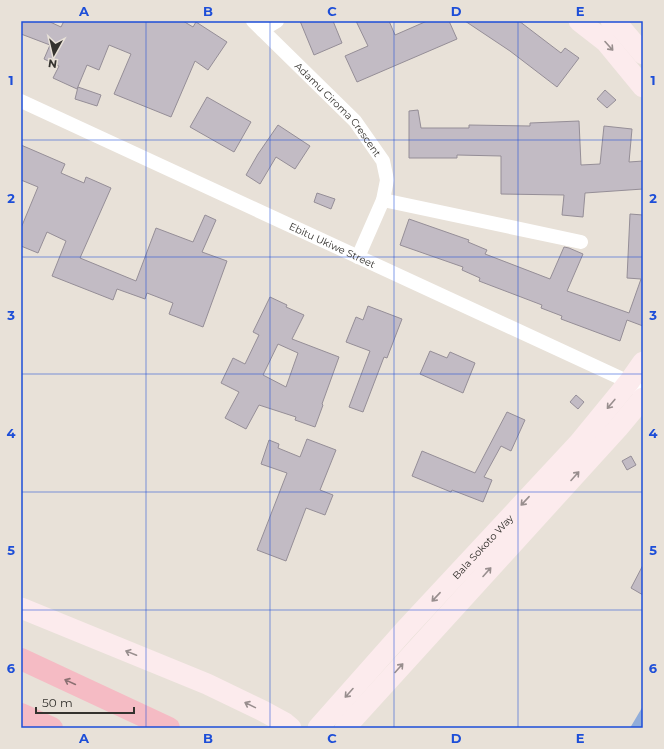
<svg xmlns="http://www.w3.org/2000/svg" width="664" height="749" viewBox="0 0 664 749" font-family="Montserrat,sans-serif">
<style>
.water{fill:#91adda}
.building{fill:#c2bbc4;stroke:#958e97;fill-rule:evenodd}
.lines{fill:none;stroke-linecap:round;stroke-linejoin:round}
.street{stroke:#fff;stroke-width:14}
.secondary{stroke:#fcebed;stroke-width:21}
.highway{stroke:#f5bbc4;stroke-width:22}
.oneway{stroke:#988e8e}
.oneway2{stroke:#8b7072}
.grid{fill:none;stroke:#1d4ed8;stroke-width:1;stroke-opacity:0.55}
.labels{text-anchor:middle;stroke-width:3;stroke-linejoin:round;paint-order:stroke}
.street-label{font-size:10px;fill:#34322e;stroke:#e8e1d8}
.neatline{fill:none;stroke:#1d4ed8;stroke-width:1.5}
.grid-label{font-size:13px;text-anchor:middle;font-weight:bold;fill:#1d4ed8}
</style>
<rect width="100%" height="100%" fill="#e8e1d8"/>
<path class="water" d="M643,706V728H629H630Z"/>
<path class="building" d="M21,21H48L61,27L64,21H183L193,27L196,22L227,42L208,70L195,61L171,117L114,94L131,54L109,45L99,70L87,65L77,89L53,78L59,66L44,59L50,45L21,34Z
M300,21H333L342,43L314,55Z
M356,21H389L395,35L427,21H449L457,39L357,82L345,56L368,46Z
M465,21H519L561,53L565,48L579,58L557,87L510,51Z
M78,87L101,95L97,106L75,99Z
M605,90L616,100L607,108L597,99Z
M207,97L251,122L234,152L190,127Z
M418,110L421,128H469V125L530,126V123L579,121L581,165L600,164L604,126L632,129L629,162L643,161V189L585,193L583,217L562,215L564,195L501,194V156L457,155V158H409V111Z
M278,125L310,146L295,169L276,157L260,184L246,175L258,154Z
M21,145L65,164L61,173L84,183L86,177L111,188L80,258L136,281L156,228L193,242L205,215L216,220L202,252L227,261L203,327L169,314L173,303L147,293L145,299L117,289L113,300L52,276L66,241L47,232L38,253L21,246V228L38,187L21,180Z
M317,193L335,199L331,209L314,202Z
M630,214L643,215V326L627,320L620,341L561,319L562,316L541,308L542,305L479,281L480,278L462,270L463,267L400,245L409,219L469,240L468,242L487,250L485,254L550,279L564,247L569,248L583,254L567,291L629,313L641,279L627,278Z
M270,297L287,305L286,307L304,315L292,339L339,357L322,404L323,405L315,427L295,420L296,417L259,405L246,429L225,418L239,392L221,383L233,358L245,364L259,335L253,332ZM278,344L298,353L286,387L263,375Z
M368,306L402,319L387,358L384,357L363,412L349,407L370,351L346,342L356,317L363,320Z
M430,351L447,358L450,352L475,363L463,393L420,374Z
M576,395L584,402L578,409L570,402Z
M507,412L525,420L511,451L501,446L484,477L492,480L483,502L452,490L451,492L412,476L422,451L475,473Z
M307,439L336,450L320,490L333,495L325,515L306,508L286,561L257,550L287,473L261,464L269,440L279,444L278,448L300,457Z
M631,456L636,465L627,470L622,461Z
M643,565V595L631,588Z"/>
<g class="lines">
<g class="street">
<path id="s1" d="M253,21L355,121L383,161L387,180L383,200L358,257"/>
<path d="M262,30L277,21"/>
<path id="s2" d="M21,101L629,382L635,387"/>
<path d="M383,200L581,242"/>
</g>
<g class="secondary">
<path d="M579,21L606,42L643,87"/>
<path d="M611,21L621,28L643,54"/>
<path d="M21,608L207,684L263,711L285,723L291,728"/>
<path id="s3" d="M318,728L404,631L579,443L629,382L643,362"/>
<path d="M345,728L618,428L643,398"/>
</g>
<path class="highway" d="M21,659L169,728
M21,714L52,728"/>
</g>
<defs><path id="oneway-shaft" d="M-6 0H5M1.5-3L5.5 0L1.5 3" fill="none" stroke-width="1.6" stroke-linecap="round" stroke-linejoin="round"/></defs>
<g class="oneway">
<use href="#oneway-shaft" transform="translate(609 46) rotate(48)"/>
<use href="#oneway-shaft" transform="translate(611 404) rotate(130)"/>
<use href="#oneway-shaft" transform="translate(575 476) rotate(-48)"/>
<use href="#oneway-shaft" transform="translate(525 501) rotate(133)"/>
<use href="#oneway-shaft" transform="translate(487 572) rotate(-48)"/>
<use href="#oneway-shaft" transform="translate(436 597) rotate(133)"/>
<use href="#oneway-shaft" transform="translate(131 653) rotate(-158)"/>
<use href="#oneway-shaft" transform="translate(399 668) rotate(-48)"/>
<use href="#oneway-shaft" transform="translate(349 693) rotate(132)"/>
<use href="#oneway-shaft" transform="translate(250 705) rotate(-154)"/>
</g>
<use class="oneway2" href="#oneway-shaft" transform="translate(70 682) rotate(-155)"/>
<path class="grid" d="M146,21V728M270,21V728M394,21V728M518,21V728M21,140H643M21,257H643M21,374H643M21,492H643M21,610H643"/>
<g class="labels">
<g class="street-label">
<text dy="4" stroke="none"><textPath href="#s1" startOffset="123">Adamu Ciroma Crescent</textPath></text>
<text dy="4" stroke="none"><textPath href="#s2" startOffset="343">Ebitu Ukiwe Street</textPath></text>
<text dy="4" stroke="none"><textPath href="#s3" startOffset="245">Bala Sokoto Way</textPath></text>
</g>
</g>
<rect width="664" height="749" fill="none" stroke="#e8e1d8" stroke-width="44"/>
<g transform="translate(54 54) rotate(188)" stroke="#e8e1d8" stroke-width="3" paint-order="stroke">
<path d="M0-3L7 15L0 10L-7 15Z" fill="#34322e"/>
<text y="-6" font-size="11" font-weight="bold" text-anchor="middle" fill="#34322e">N</text>
</g>
<path d="M36 707v6h98v-6" fill="none" stroke="#34322e" stroke-width="2"/>
<text x="42" y="707" font-size="12" fill="#34322e" stroke="#e8e1d8" stroke-width="3" paint-order="stroke">50 m</text>
<rect x="22" y="22" width="620" height="705" class="neatline"/>
<g class="grid-label">
<text x="84" y="16">A</text>
<text x="208" y="16">B</text>
<text x="332" y="16">C</text>
<text x="456" y="16">D</text>
<text x="580" y="16">E</text>
<text x="11" y="85">1</text>
<text x="653" y="85">1</text>
<text x="11" y="203">2</text>
<text x="653" y="203">2</text>
<text x="11" y="320">3</text>
<text x="653" y="320">3</text>
<text x="11" y="438">4</text>
<text x="653" y="438">4</text>
<text x="11" y="555">5</text>
<text x="653" y="555">5</text>
<text x="11" y="673">6</text>
<text x="653" y="673">6</text>
<text x="84" y="743">A</text>
<text x="208" y="743">B</text>
<text x="332" y="743">C</text>
<text x="456" y="743">D</text>
<text x="580" y="743">E</text>
</g>
</svg>
